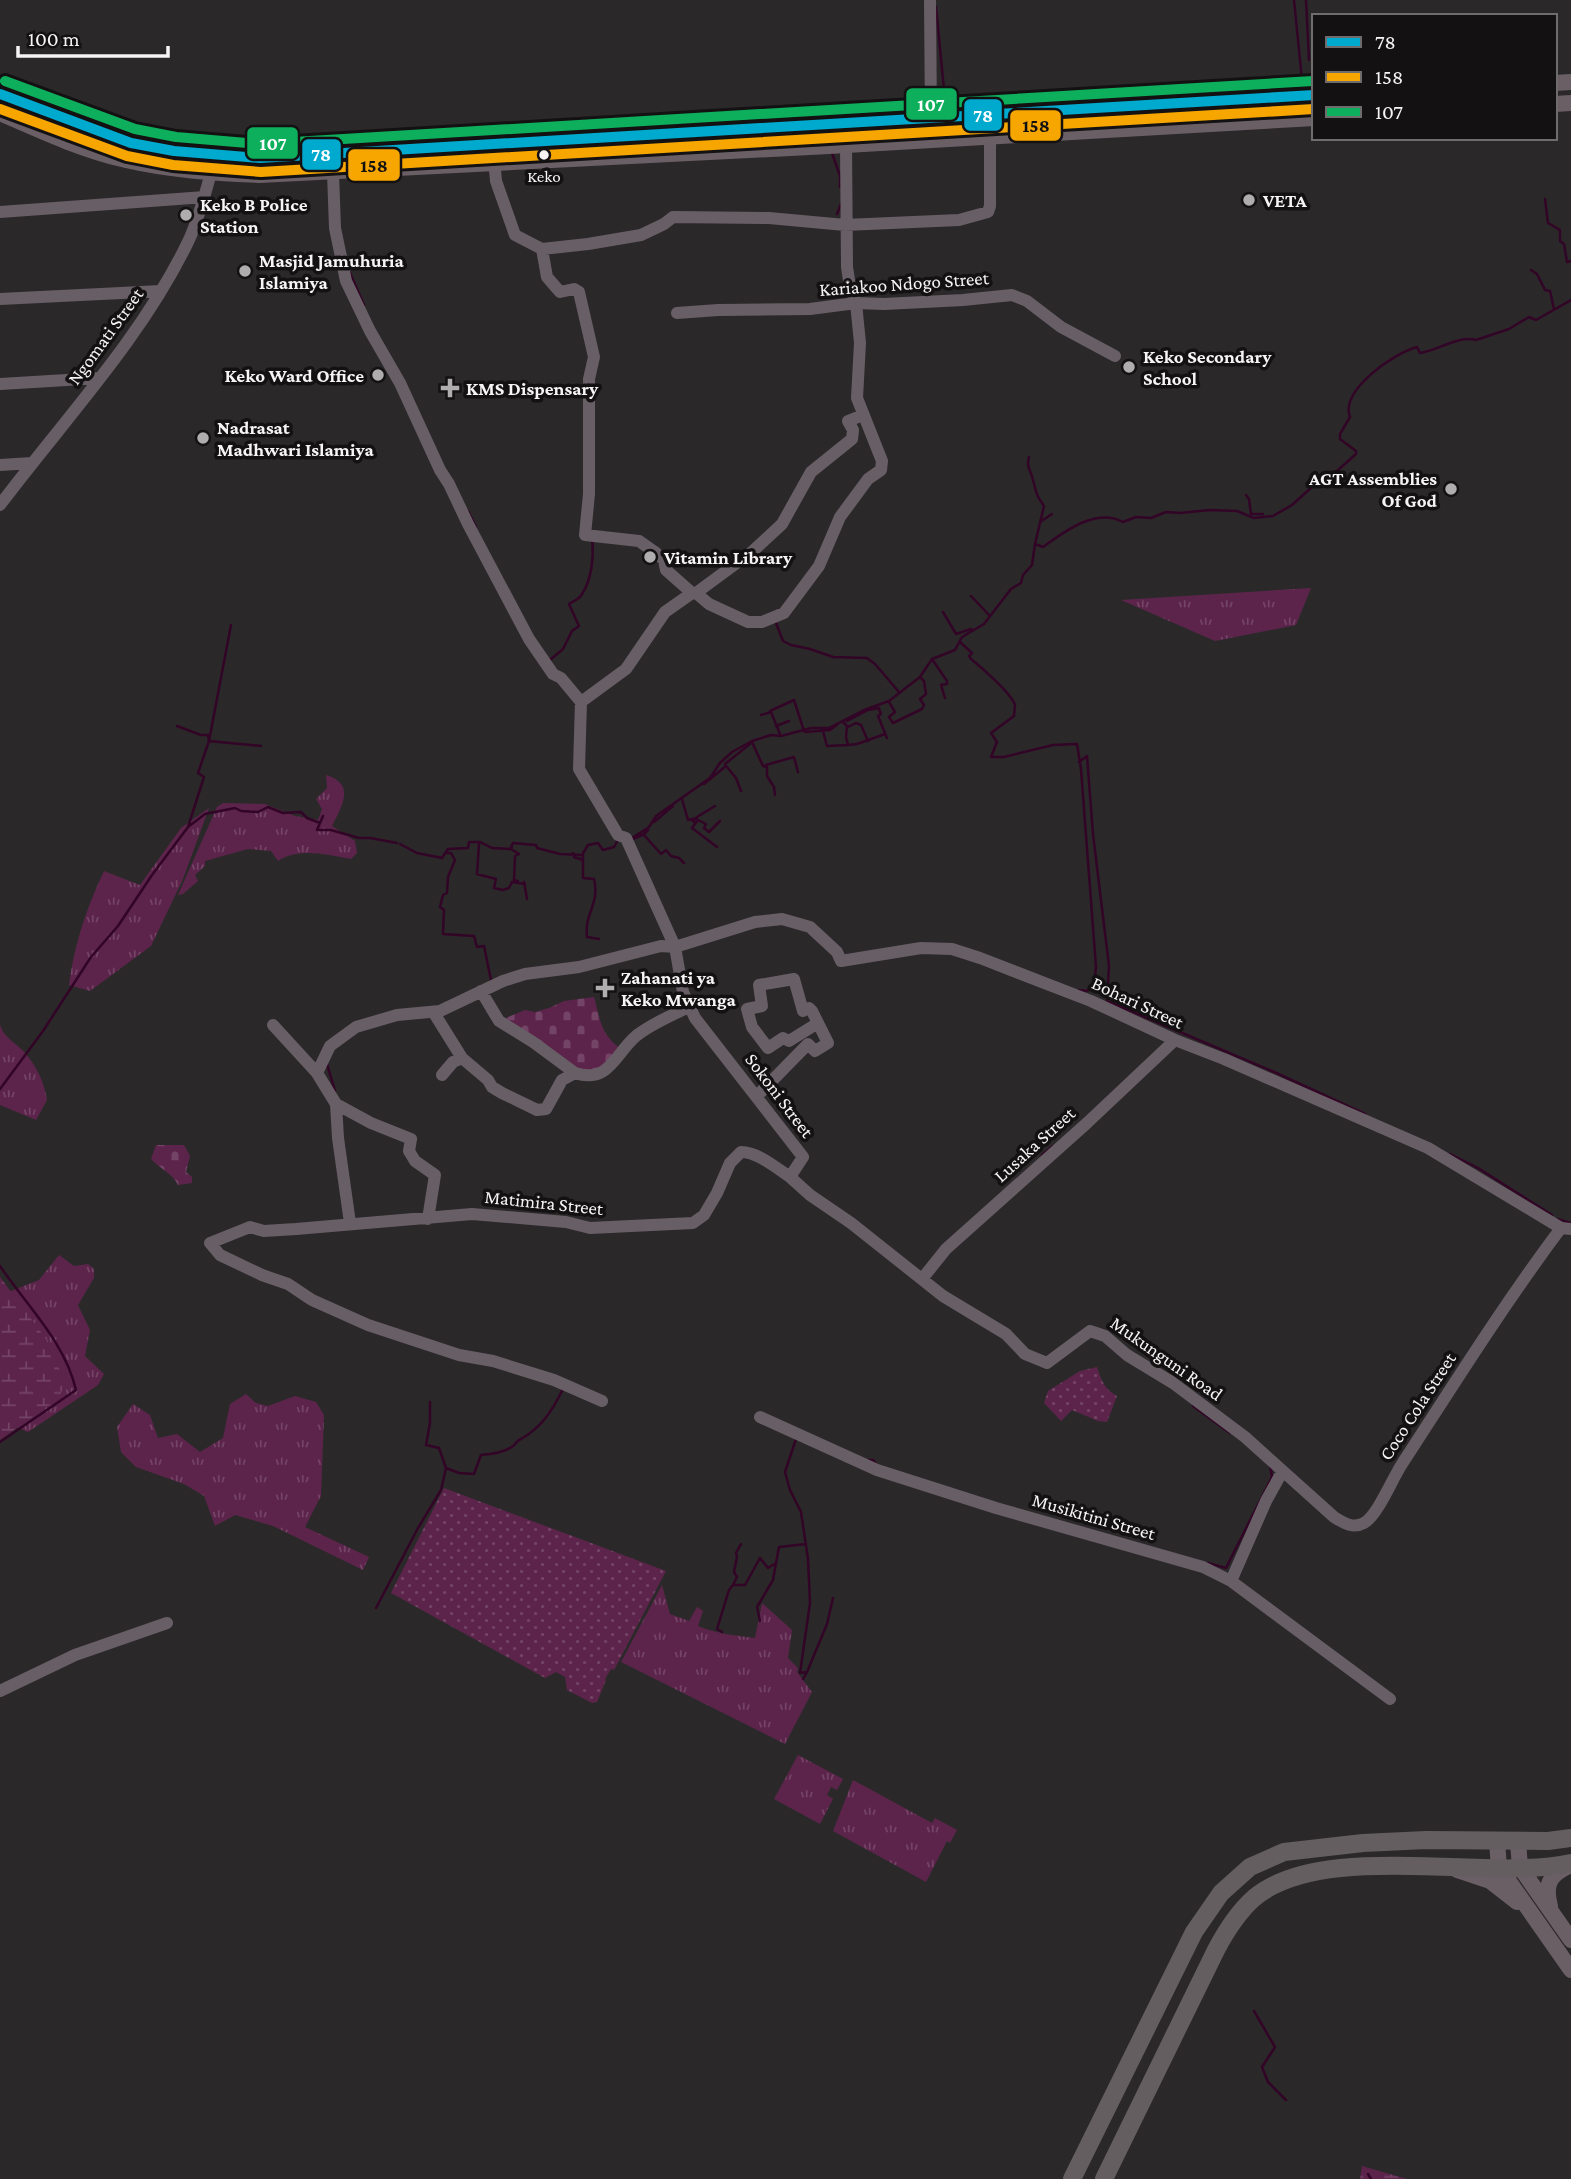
<svg xmlns="http://www.w3.org/2000/svg" width="1571" height="2179" viewBox="0 0 1571 2179" font-family="'Crimson Pro',serif">
<style>
.grass{fill:url(#grass-tufts)}
.wetland{fill:url(#wetland-marsh)}
.cemetery{fill:url(#cemetery-stones)}
.park{fill:url(#park-dots)}
.lines{fill:none;stroke-linecap:round;stroke-linejoin:round}
.stream{stroke:#320526;stroke-width:2.5}
.minor{stroke:#685f66;stroke-width:12}
.major{stroke:#6b5f66;stroke-width:16}
.highway{stroke:#645e61;stroke-width:18}
.bus-1-casing{stroke:#131112;stroke-width:16}
.bus-2-casing{stroke:#131112;stroke-width:16}
.bus-3-casing{stroke:#131112;stroke-width:16}
.bus-1{stroke:#00a9ce;stroke-width:10}
.bus-2{stroke:#f7a600;stroke-width:10}
.bus-3{stroke:#0daf5c;stroke-width:10}
.bus-dot{fill:#f7f4f6;stroke:#131112;stroke-width:2.5}
.poi-dot{fill:#b0adaf;stroke:#131112;stroke-width:2.5}
.labels{text-anchor:middle;stroke-width:7;stroke-linejoin:round;paint-order:stroke}
.bus-label{font-size:17px;fill:#f7f4f6;stroke:#131112}
.poi-label{font-size:19px;font-weight:bold;fill:#f7f4f6;stroke:#131112;text-anchor:start}
.street-label{font-size:19px;fill:#f7f4f6;stroke:#131112}
.line-badge{stroke:#131112;stroke-width:2.5}
.badge-label{font-size:19px;text-anchor:middle;font-weight:bold;fill:#fff}
.pale-badge-label{font-size:19px;text-anchor:middle;font-weight:bold;fill:#111}
</style>
<defs>
<pattern id="grass-tufts" width="24" height="20" patternUnits="userSpaceOnUse" patternTransform="scale(1.75)"><rect width="24" height="20" fill="#5c244b"/><path d="M3 7l-1-3M5 7V3M7 7l1-3M15 17l-1-3M17 17v-4M19 17l1-3" fill="none" stroke="#744466"/></pattern>
<pattern id="wetland-marsh" width="20" height="14" patternUnits="userSpaceOnUse" patternTransform="scale(1.75)"><rect width="20" height="14" fill="#5c244b"/><path d="M1 5h8M5 5V1M11 12h8M15 12V8" fill="none" stroke="#744466"/></pattern>
<pattern id="cemetery-stones" width="16" height="16" patternUnits="userSpaceOnUse" patternTransform="scale(1.75)"><rect width="16" height="16" fill="#5c244b"/><path d="M2 7V4a2 2 0 0 1 4 0v3zM10 15v-3a2 2 0 0 1 4 0v3z" fill="#744466"/></pattern>
<pattern id="park-dots" width="8" height="8" patternUnits="userSpaceOnUse" patternTransform="scale(1.75)"><rect width="8" height="8" fill="#5c244b"/><path d="M2 2h.1M6 6h.1" fill="none" stroke="#744466" stroke-width="1.8" stroke-linecap="round"/></pattern>
</defs>
<rect width="100%" height="100%" fill="#2b282a"/>
<path class="grass" d="M1311,588L1296,625L1215,641L1121,600Z
M326,775C356,784 342,806 332,826L355,841L357,853L351,859C328,855 299,847 278,861L271,851L248,849L205,861V866L195,875L198,881L183,894L178,895L217,807L223,803L265,804L295,816L318,820L322,809L316,799L327,788Z
M209,808L183,879L151,946L90,991L69,985C75,942 86,910 104,871L140,885L181,828Z
M0,1024C2,1037 18,1044 26,1054C38,1069 44,1082 47,1100L36,1120L0,1105Z
M59,1255L74,1266L88,1264L94,1269V1278L78,1305L90,1330L85,1356L104,1374L98,1385L28,1432L0,1420V1298L1,1295L39,1280Z
M246,1394L256,1403L268,1406L295,1396L316,1402L324,1415L321,1496L305,1527L369,1557L363,1570L273,1526L235,1515L215,1526L204,1496L184,1484L136,1467L121,1452L117,1427L133,1404L150,1415L158,1438L177,1434L200,1452L223,1438L230,1404Z
M662,1585L670,1614L689,1621L697,1607L703,1611L698,1626C713,1633 738,1636 755,1638L762,1603L792,1630L788,1658L798,1668L797,1672L812,1692L785,1744L621,1662Z
M798,1755L843,1779L837,1790L831,1787L827,1795L833,1799L820,1824L774,1799Z
M853,1780L932,1823L935,1818L957,1830L950,1843L947,1841L926,1882L833,1831Z"/>
<path class="wetland" d="M0,1277L46,1339L65,1382L59,1398L0,1440Z
M1362,2166L1407,2179H1360Z"/>
<path class="cemetery" d="M594,997C600,1018 600,1034 620,1048L596,1073L566,1065L501,1020L525,1010L535,1012L549,1008L564,1001Z
M156,1145H184L190,1156L186,1172L192,1177V1183L178,1185C173,1174 159,1168 151,1159Z"/>
<path class="park" d="M1097,1367C1101,1380 1105,1390 1117,1396L1107,1422L1098,1421L1072,1410L1061,1421L1044,1403L1048,1391L1080,1371Z
M444,1488L666,1571L614,1670L611,1669L605,1679L606,1680L597,1702L592,1703L567,1690L565,1677L556,1672L545,1678L391,1593Z"/>
<g class="lines">
<path class="stream" d="M1294,0L1303,90
M1306,0L1309,60
M936,7L945,100L952,109
M1264,111L1314,108
M904,112L920,108L925,97
M1014,126L1250,113
M832,153L840,176V187
M1545,199L1548,223L1560,230V241L1564,244L1567,262L1571,261
M837,214L841,204
M1531,270L1537,274L1545,290L1550,291L1554,309
M350,273L364,305
M1029,457C1026,468 1031,470 1033,480C1037,494 1035,493 1044,506L1035,544
M1246,495L1249,499L1251,514H1263
M468,511L476,527
M1040,522L1052,514
M971,596L990,616
M943,612L956,634L971,629
M776,623L783,641L791,645L810,649L833,657L867,658L875,664L899,692
M231,625L209,741L261,746
M960,642L972,653L969,656L971,659C981,667 1012,694 1015,705C1015,706 1014,715 1014,716L991,733L997,742L991,757H1004L1053,745L1077,744L1081,769L1096,967L1094,988L1086,991L1079,990
M932,659L947,681V684L941,685L945,698
M550,660L563,649L572,631L579,626L569,604C573,601 580,599 582,594C592,579 594,556 592,539
M889,702L895,712L889,717L893,723L922,709L924,705L920,699L926,694L924,681L920,677
M879,709L881,714L878,716L887,738
M770,711L794,700L804,731
M761,715L771,712L780,734
M847,721L868,710L879,708
M843,722L848,727L856,723L861,725L868,741
M177,726L201,735H208L209,741L198,773L204,777L188,827
M776,726L789,721
M847,726L846,737L848,745L857,744L885,734
M823,731L827,746L848,745
M805,732L830,730L838,724
M752,742L763,766L767,767V776L774,787L775,795
M1079,762L1087,756L1093,834L1109,966L1107,1001L1272,1071L1365,1114
M725,764L750,744
M766,765L794,757L798,772
M727,767L736,778L741,791
M704,784L726,766
M682,799L688,820L697,818L692,820L695,823L698,820L692,828L717,847
M697,817L715,806
M698,820L706,824L704,828L709,832L720,821
M654,822L673,806
M644,835L661,854L666,850L671,856L679,858L684,863
M632,838L649,827L656,816L710,778L720,763L732,752L752,741L771,735L781,736L811,728H829L864,710L889,701L920,677L932,659L955,650L962,637L984,624L1011,589L1021,583L1023,575L1032,565L1035,544L1043,547C1064,532 1096,507 1123,522L1136,517L1151,518L1166,512L1180,513L1210,510L1237,511L1254,518L1273,516L1292,505L1322,478L1337,471L1356,454V451L1340,439V434L1350,417C1340,390 1394,353 1417,347L1420,353C1437,351 1459,335 1476,340L1509,329L1529,317L1536,320L1571,300
M633,839L644,834L648,830
M400,844L417,853L442,858L448,849L468,848L469,842H480L492,848L510,849L513,843L536,845L537,848L560,854L582,855L588,845L598,843L603,850L614,847L618,840
M479,844L477,874L496,879L494,888L503,890L509,888L512,882L525,884
M512,847L511,849L519,854L515,856L514,880L518,881
M446,853H451L455,860L448,877L447,893L443,895L440,907L444,910L443,934L474,936L477,947L484,946L491,980
M573,853L574,857L583,860
M583,855V878L594,879C600,905 584,913 587,937L599,939
M524,882L527,899
M327,1064L335,1091
M0,1089L43,1031L91,957L118,926L152,875L188,827L205,814L235,808L241,811L258,812L268,807L283,813L301,812L307,818L320,823L323,816L317,830H331L359,838H370L397,843
M1450,1154L1478,1168L1552,1215
M1042,1155L1053,1146
M1557,1219L1571,1223
M0,1266C27,1306 65,1342 76,1390L0,1442
M1193,1406L1230,1433
M796,1439L785,1472L790,1490L801,1512L808,1559L810,1603L800,1673L807,1672L803,1679
M865,1460H873L877,1465
M446,1468L459,1473L474,1474L481,1455C491,1454 504,1453 513,1446C516,1444 517,1440 521,1439C542,1427 552,1411 563,1389
M1208,1563L1226,1568L1272,1477L1270,1465
M733,1585L737,1577L734,1572L737,1557L736,1553L741,1544
M376,1608L418,1528L441,1490L446,1468L439,1448L426,1445L430,1423V1402
M760,1621L757,1607L773,1580L776,1563
M722,1632L717,1629L729,1590L733,1585H745L760,1558L768,1568L776,1563L779,1547L806,1544
M807,1672L827,1624L833,1598
M1254,2011L1275,2047L1262,2067L1268,2082L1286,2100
M1368,2174L1371,2179"/>
<path class="minor" d="M930,0L931,119
M495,170L496,181L515,235L542,249L588,244L641,235L664,224L673,217L769,218L845,225L959,220L988,212L990,206V136
M333,173L335,228L346,281L370,331L400,383L440,470L449,484L468,524L529,639L553,674L561,678L581,702L579,769L618,835L626,838L675,947L683,992L695,1018L803,1157L790,1177L810,1195L851,1223L943,1296L1006,1334L1025,1354L1047,1363L1090,1331L1105,1336L1127,1355L1173,1383L1245,1437L1334,1517C1344,1523 1353,1529 1364,1523C1378,1515 1392,1479 1402,1464C1454,1384 1504,1304 1561,1228
M0,212L205,197
M542,249L547,277L560,292L574,289L579,292L594,357L589,379V494L585,535L639,541L656,553L664,560L666,570L692,593
M0,299L161,291
M677,313L718,310L810,309L856,303L884,304L963,300L1012,295L1027,301L1061,327L1115,356
M0,384L100,378
M0,465L32,463
M0,505C64,420 140,340 187,244C198,222 204,197 211,173
M696,593L709,604L748,622H762L784,613L819,566L840,517L868,479L881,470L882,461L857,398L860,343L856,303L850,287L847,267L846,145
M581,702L626,669L665,612L692,593H696L753,551L782,524L811,472L852,439L853,430L848,421L863,415
M481,991L499,1021L533,1042L575,1073
M434,1013L462,1058
M273,1025L317,1073L336,1104L338,1138L350,1223
M317,1073L330,1046L356,1027L397,1015L440,1011L503,981L525,974L579,967L661,946L675,947L755,922L782,919L810,927L837,952L841,961L921,948L952,949L980,958L1091,1001L1175,1040L1224,1059L1428,1148L1561,1228L1571,1229
M442,1075L453,1062L462,1058L488,1080L492,1087L502,1093L537,1110L546,1109L562,1080L575,1073C609,1084 615,1054 636,1036C651,1024 672,1015 689,1007
M757,1096L808,1044L815,1051L828,1043L812,1011L809,1008L803,1011L794,979L759,985L762,1006L747,1009L752,1027L768,1048L783,1038L789,1041L818,1023
M336,1104L371,1123L411,1139L409,1151L415,1161L435,1175L428,1219
M922,1279L946,1249L1087,1123L1175,1040
M602,1401L554,1380L493,1361L459,1355L368,1325L312,1300L288,1284L262,1275L220,1255L210,1243L250,1227L264,1231L296,1229L472,1214L566,1222L590,1228L693,1223L704,1215L717,1193L730,1163L741,1152C758,1152 776,1168 790,1177
M760,1417L877,1470L996,1508L1203,1567L1231,1581L1390,1699
M1231,1581L1266,1501L1282,1472
M0,1691L75,1655L167,1623"/>
<path class="major" d="M1555,83L1571,82
M0,94L131,143L174,151L260,158L1314,95
M1555,104L1571,103
M0,113C41,131 82,150 126,160C169,170 214,173 259,175L829,146L1314,118
M1497,1842L1499,1867L1571,1970
M1518,1842L1520,1867L1571,1940
M1457,1870L1490,1881L1517,1902
M1550,1906C1544,1884 1550,1874 1571,1865"/>
<path class="highway" d="M1072,2179L1194,1932L1221,1893L1250,1867L1284,1852L1363,1843L1426,1840L1548,1841L1571,1838
M1104,2179L1216,1950C1226,1931 1237,1913 1254,1898C1323,1840 1485,1882 1571,1863"/>
<defs>
<path id="bus-1" d="M0,94L131,143L174,151L260,158L1314,95"/>
<path id="bus-2" d="M0,109L127,156L173,165L261,172L1314,109"/>
<path id="bus-3" d="M5,81L135,129L176,137L260,144L1313,81"/>
</defs>
<use href="#bus-1" class="bus-1-casing"/>
<use href="#bus-2" class="bus-2-casing"/>
<use href="#bus-3" class="bus-3-casing"/>
<use href="#bus-1" class="bus-1"/>
<use href="#bus-2" class="bus-2"/>
<use href="#bus-3" class="bus-3"/>
</g>
<circle class="bus-dot" cx="544" cy="155" r="6"/>
<g class="poi-dot">
<circle cx="1249" cy="200" r="7"/>
<circle cx="186" cy="215" r="7"/>
<circle cx="245" cy="271" r="7"/>
<circle cx="1129" cy="367" r="7"/>
<circle cx="378" cy="375" r="7"/>
<path d="M446.5 377.5h7v7h7v7h-7v7h-7v-7h-7v-7h7z"/>
<circle cx="203" cy="438" r="7"/>
<circle cx="1451" cy="489" r="7"/>
<circle cx="650" cy="557" r="7"/>
<path d="M601.5 977.5h7v7h7v7h-7v7h-7v-7h-7v-7h7z"/>
</g>
<g class="labels">
<g class="bus-label">
<text x="544" y="182">Keko</text>
</g>
<g class="poi-label">
<text x="1263" y="207">VETA</text>
<text x="200" y="211">Keko B Police<tspan x="200" dy="22">Station</tspan></text>
<text x="259" y="267">Masjid Jamuhuria<tspan x="259" dy="22">Islamiya</tspan></text>
<text x="1143" y="363">Keko Secondary<tspan x="1143" dy="22">School</tspan></text>
<text x="364" y="382" text-anchor="end">Keko Ward Office</text>
<text x="466" y="395">KMS Dispensary</text>
<text x="217" y="434">Nadrasat<tspan x="217" dy="22">Madhwari Islamiya</tspan></text>
<text x="1437" y="485" text-anchor="end">AGT Assemblies<tspan x="1437" dy="22">Of God</tspan></text>
<text x="664" y="564">Vitamin Library</text>
<text x="621" y="984">Zahanati ya<tspan x="621" dy="22">Keko Mwanga</tspan></text>
</g>
<g class="street-label">
<text transform="translate(904 283) rotate(-4)" y="7">Kariakoo Ndogo Street</text>
<text transform="translate(105 336) rotate(-54)" y="7">Ngomati Street</text>
<text transform="translate(1138 1002) rotate(25)" y="7">Bohari Street</text>
<text transform="translate(780 1095) rotate(53)" y="7">Sokoni Street</text>
<text transform="translate(1034 1144) rotate(-42)" y="7">Lusaka Street</text>
<text transform="translate(544 1202) rotate(6)" y="7">Matimira Street</text>
<text transform="translate(1167 1358) rotate(35)" y="7">Mukunguni Road</text>
<text transform="translate(1417 1406) rotate(-57)" y="7">Coco Cola Street</text>
<text transform="translate(1094 1516) rotate(16)" y="7">Musikitini Street</text>
</g>
</g>
<g class="line-badge">
<rect x="905" y="87" width="53" height="34" rx="7" fill="#0daf5c"/>
<rect x="963" y="98" width="40" height="34" rx="7" fill="#00a9ce"/>
<rect x="1009" y="109" width="53" height="33" rx="7" fill="#f7a600"/>
<rect x="246" y="126" width="53" height="34" rx="7" fill="#0daf5c"/>
<rect x="301" y="138" width="41" height="33" rx="7" fill="#00a9ce"/>
<rect x="347" y="148" width="54" height="34" rx="7" fill="#f7a600"/>
</g>
<g class="badge-label">
<text x="931" y="111">107</text>
<text x="983" y="122">78</text>
<text x="273" y="150">107</text>
<text x="321" y="161">78</text>
</g>
<g class="pale-badge-label">
<text x="1036" y="132">158</text>
<text x="374" y="172">158</text>
</g>
<rect x="1312" y="14" width="245" height="126" fill="#131112" stroke="#6e6c6d" stroke-width="2"/>
<rect x="1326" y="37" width="35" height="10" fill="#00a9ce" stroke="#6e6c6d" stroke-width="2"/>
<text x="1375" y="49" font-size="21" fill="#f7f4f6">78</text>
<rect x="1326" y="72" width="35" height="10" fill="#f7a600" stroke="#6e6c6d" stroke-width="2"/>
<text x="1375" y="84" font-size="21" fill="#f7f4f6">158</text>
<rect x="1326" y="107" width="35" height="10" fill="#0daf5c" stroke="#6e6c6d" stroke-width="2"/>
<text x="1375" y="119" font-size="21" fill="#f7f4f6">107</text>
<path d="M18 46v10h150v-10" fill="none" stroke="#f7f4f6" stroke-width="3.5"/>
<text x="28" y="46" font-size="21" fill="#f7f4f6" stroke="#131112" stroke-width="5" paint-order="stroke">100 m</text>
</svg>
